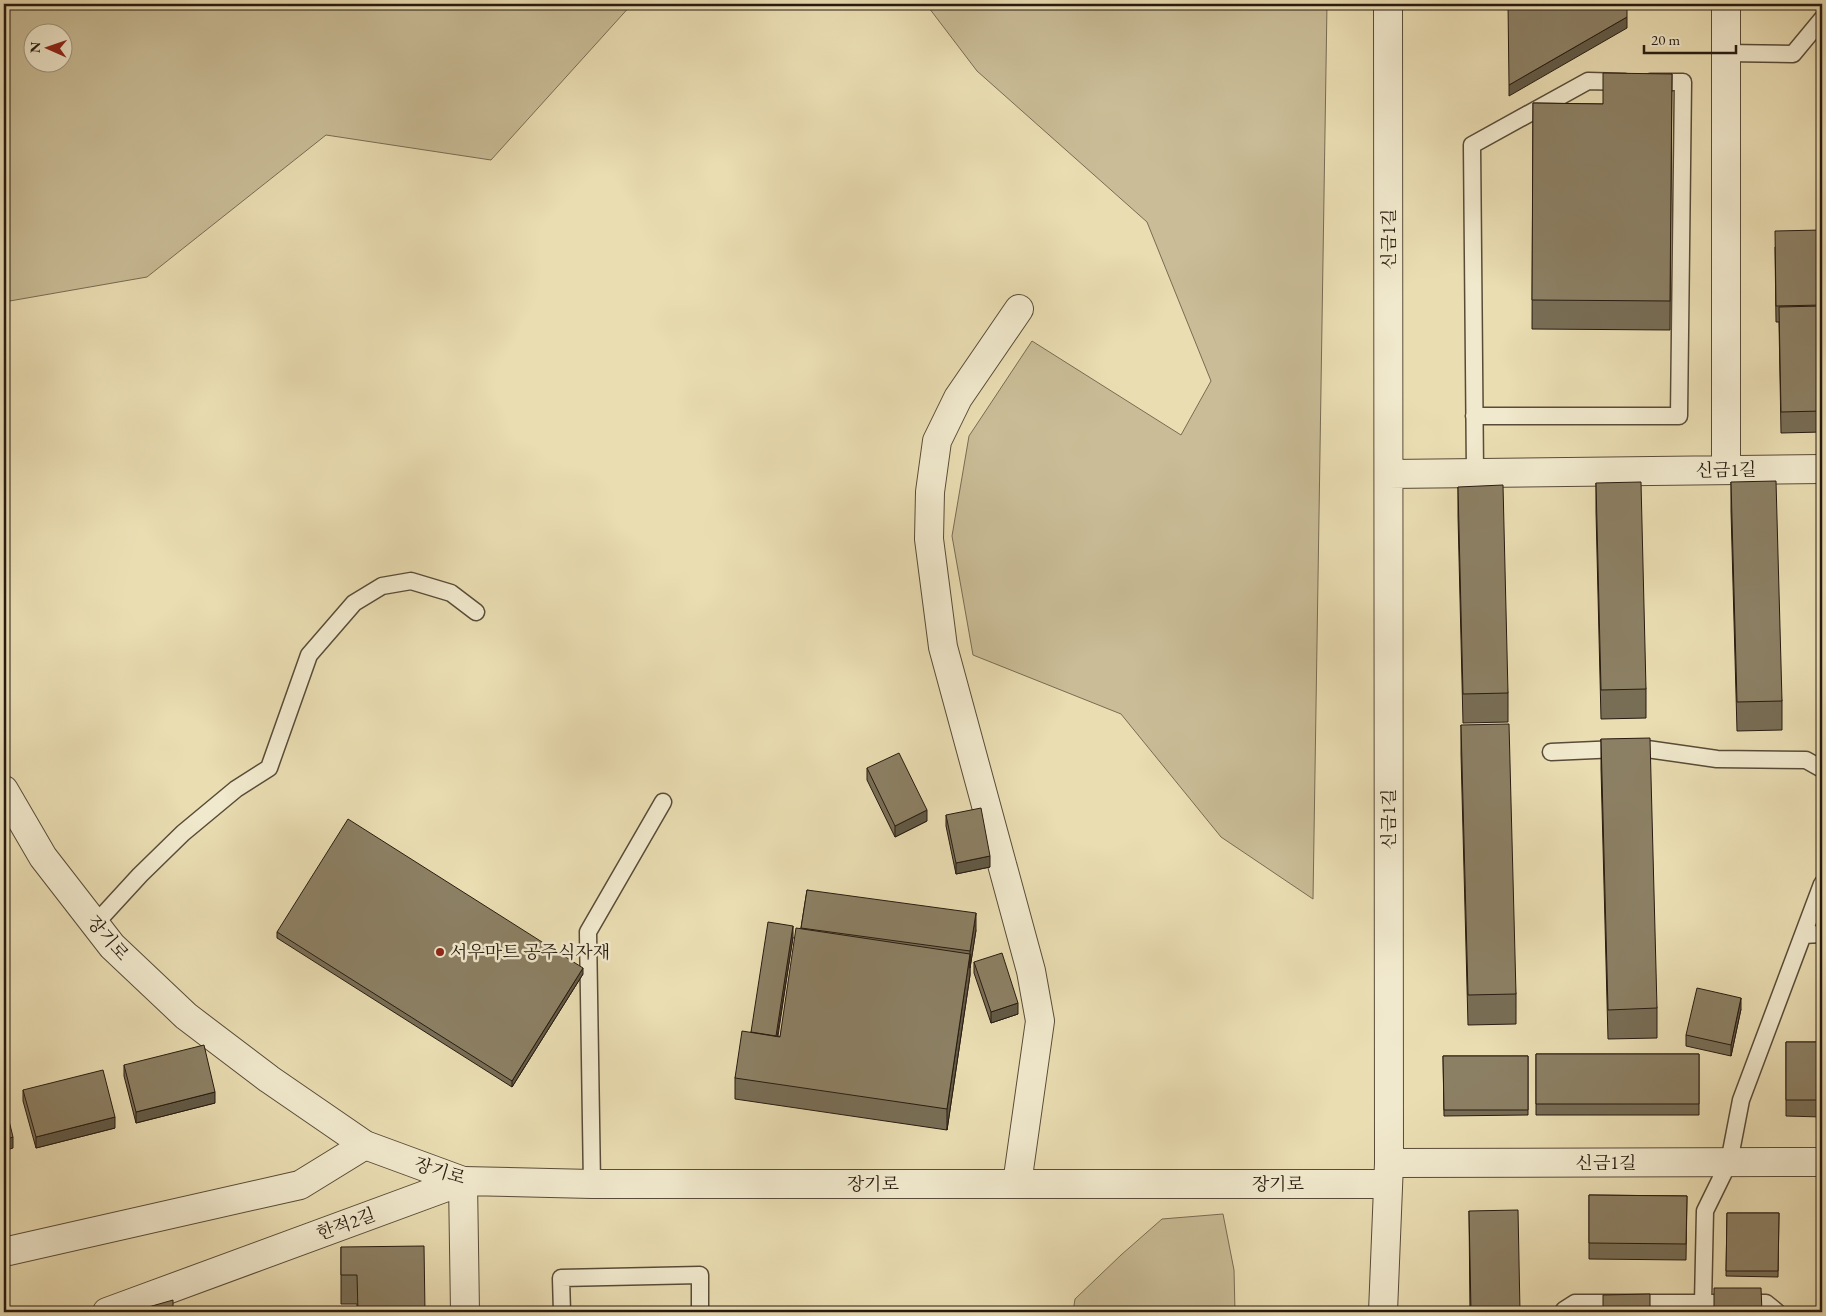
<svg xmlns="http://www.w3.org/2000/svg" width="1826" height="1316" viewBox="0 0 1826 1316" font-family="'EB Garamond','Noto Serif KR',serif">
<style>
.green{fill:#c9bc96;stroke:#786c53;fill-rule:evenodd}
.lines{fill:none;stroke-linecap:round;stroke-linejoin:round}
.service-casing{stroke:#584c38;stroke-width:19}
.minor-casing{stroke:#584c38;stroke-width:30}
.tertiary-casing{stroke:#584c38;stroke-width:30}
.service{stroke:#f1e9cd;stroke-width:16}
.minor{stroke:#f1e9cd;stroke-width:28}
.tertiary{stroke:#f1e9cd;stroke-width:28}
.wall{fill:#786e56;stroke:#271b10}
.shaded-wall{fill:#625a46;stroke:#271b10}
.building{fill:#8c8064;stroke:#271b10}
.poi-dot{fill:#8f2418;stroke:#f1e9cd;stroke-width:2}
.labels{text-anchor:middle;stroke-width:5;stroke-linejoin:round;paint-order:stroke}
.street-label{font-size:18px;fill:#271b10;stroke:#f1e9cd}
.poi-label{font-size:18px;fill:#271b10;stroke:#f1e9cd;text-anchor:start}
</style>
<rect width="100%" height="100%" fill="#eaddb2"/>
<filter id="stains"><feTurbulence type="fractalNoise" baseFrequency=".004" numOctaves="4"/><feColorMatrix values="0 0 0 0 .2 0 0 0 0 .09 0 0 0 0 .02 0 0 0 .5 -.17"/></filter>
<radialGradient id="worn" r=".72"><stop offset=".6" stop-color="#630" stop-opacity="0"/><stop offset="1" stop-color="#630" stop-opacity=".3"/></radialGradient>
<path class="green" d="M4,4H632L491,160L326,135L147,277L4,302ZM32,32H62V62H32Z
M926,4H1327L1313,899L1221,837L1121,714L973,655L952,536L969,436L1032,341L1181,435L1211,381L1147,222L977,71Z
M1223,1214L1234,1270L1235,1312H1073L1075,1299L1121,1255L1162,1219Z"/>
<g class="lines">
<defs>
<path id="service" d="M1726,53L1793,54L1822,19
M1474,416H1679L1683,82H1650
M1475,473L1472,145L1588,81L1625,82
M1551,752L1640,748L1717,759L1806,760L1822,769
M95,924L140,875L183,833L236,789L269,768L309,655L354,603L382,586L411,581L451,593L476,612
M1803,935L1822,934
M592,1184L588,932L663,802
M562,1312L561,1278L700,1275V1312
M1563,1312L1564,1310L1575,1303H1703
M1777,1312L1766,1303H1703L1705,1211L1729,1162L1741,1100L1822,884"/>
<path id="minor" d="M1726,4V470
M1389,474L1822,469
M1389,1163L1822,1162
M463,1181L465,1312
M1017,1184L1040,1021L1031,971L943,647L929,539L930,492L937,441L958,398L1019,309
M4,1252L300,1185L365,1145
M107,1312L463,1181L592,1184H1388
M1383,1312L1389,1163L1388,4"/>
<path id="tertiary" d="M4,790L43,857L112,946L186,1016L269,1079L365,1145L463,1181"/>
</defs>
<use href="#service" class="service-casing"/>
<use href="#minor" class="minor-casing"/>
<use href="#tertiary" class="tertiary-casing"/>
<use href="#service" class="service"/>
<use href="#minor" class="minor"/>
<use href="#tertiary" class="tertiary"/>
</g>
<path class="wall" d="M1672,74L1670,330L1532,329L1533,103L1603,104Z
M1822,230V432L1781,433L1779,322H1776L1775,247Z
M1731,482L1782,701V730L1737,731L1731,511Z
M1596,483L1646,689V718L1601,719L1596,512Z
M1458,487L1508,693V722L1463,723L1458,516Z
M1461,725L1516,994V1024L1468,1025L1461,754Z
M1601,739L1657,1008V1038L1608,1039L1601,769Z
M867,768L927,821L895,837L867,780Z
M946,815L990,867L956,874L946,826Z
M807,890L976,930L970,968V975L947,1130L735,1099V1078L751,1032L793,937L778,1036L780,1037L801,928Z
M277,932L583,974L512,1087L277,938Z
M974,962L1018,1014L991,1023L974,973Z
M1822,962V1117L1786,1116V1042H1817Z
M1741,1009L1731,1056L1686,1046V1035Z
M1536,1054H1699V1115H1536Z
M1443,1056H1528V1115L1444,1116Z
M124,1065L215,1103L136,1123L124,1076Z
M23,1090L115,1128L36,1148L23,1101Z
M1589,1195L1687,1196L1686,1260L1589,1259Z
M1469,1211L1520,1312H1470Z
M1727,1213H1779L1778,1277L1726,1276Z
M341,1247L425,1312H357V1304H341Z"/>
<path class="shaded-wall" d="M1627,17V28L1509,96V85Z
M927,810V821L895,837V826Z
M990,856V867L956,874V863Z
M976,913V930L970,968V951Z
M793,926V937L775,1050V1039Z
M970,954V975L947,1130V1109Z
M583,968V974L512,1087V1081Z
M1741,998V1009L1731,1056V1045Z
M1018,1003V1014L991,1023V1012Z
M215,1092V1103L136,1123V1112Z
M115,1117V1128L36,1148V1137Z
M13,1137V1148L4,1151V1140Z"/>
<path class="building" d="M1508,4H1627V17L1509,85Z
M1603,73L1672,74L1670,301L1532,300L1533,103L1603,104Z
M1822,230V305L1776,306L1775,231Z
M1822,306V411L1781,412L1779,307Z
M1776,481L1782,701L1737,702L1731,482Z
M1641,482L1646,689L1601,690L1596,483Z
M1503,485L1508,693L1463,694L1458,487Z
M1509,724L1516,994L1468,995L1461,725Z
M1650,738L1657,1008L1608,1010L1601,739Z
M899,753L927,810L895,826L867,768Z
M981,808L990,856L956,863L946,815Z
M348,819L583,968L512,1081L277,932Z
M807,890L976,913L970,951L801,928Z
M768,922L793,926L776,1036L751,1032Z
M796,928L970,954L947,1109L735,1078L742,1031L780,1037Z
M1002,953L1018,1003L991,1012L974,962Z
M1820,961L1822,962V1036L1817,1035Z
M1697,988L1741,998L1731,1045L1686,1035Z
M1786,1042H1822V1100H1786Z
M204,1045L215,1092L136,1112L124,1065Z
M1536,1054H1699V1104H1536Z
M1443,1056H1528V1110H1444Z
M103,1070L115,1117L36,1137L23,1090Z
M4,1100L13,1137L4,1140Z
M1589,1195L1687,1196L1686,1244L1589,1243Z
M1518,1210L1520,1312H1471L1469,1211Z
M1727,1213H1779L1778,1271H1726Z
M424,1246L425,1312H358L357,1275H341V1247Z
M1714,1288H1761L1762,1312H1714Z
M1650,1294V1312H1603V1295Z
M173,1300V1312H131Z"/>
<circle class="poi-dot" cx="440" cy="952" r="5"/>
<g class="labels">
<g class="street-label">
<text transform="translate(1389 239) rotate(-90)" y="6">신금1길</text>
<text transform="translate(1726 470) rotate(-1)" y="6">신금1길</text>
<text transform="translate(1389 819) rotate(-90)" y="6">신금1길</text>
<text transform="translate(108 938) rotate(49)" y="6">장기로</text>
<text x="1606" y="1169">신금1길</text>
<text transform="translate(440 1171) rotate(17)" y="6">장기로</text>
<text x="873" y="1190">장기로</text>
<text x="1278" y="1190">장기로</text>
<text transform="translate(346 1224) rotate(-20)" y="6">한적2길</text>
</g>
<g class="poi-label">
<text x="450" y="958">서우마트 공주식자재</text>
</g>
</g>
<rect width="1826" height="1316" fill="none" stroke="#eaddb2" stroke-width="20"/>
<rect x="5" y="5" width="1816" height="1306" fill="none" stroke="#271b10" stroke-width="2.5"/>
<rect x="10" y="10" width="1806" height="1296" fill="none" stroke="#271b10"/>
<g transform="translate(48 48) rotate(272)"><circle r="24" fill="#f1e9cd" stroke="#a09781"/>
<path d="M0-4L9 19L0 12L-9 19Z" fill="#8f2418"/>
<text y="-8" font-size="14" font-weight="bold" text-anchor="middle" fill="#271b10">N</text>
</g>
<path d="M1644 45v8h92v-8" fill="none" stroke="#271b10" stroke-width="2.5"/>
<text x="1651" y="45" font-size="15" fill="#271b10" stroke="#f1e9cd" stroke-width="4" paint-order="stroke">20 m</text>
<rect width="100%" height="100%" filter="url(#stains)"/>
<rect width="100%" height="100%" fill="url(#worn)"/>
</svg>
